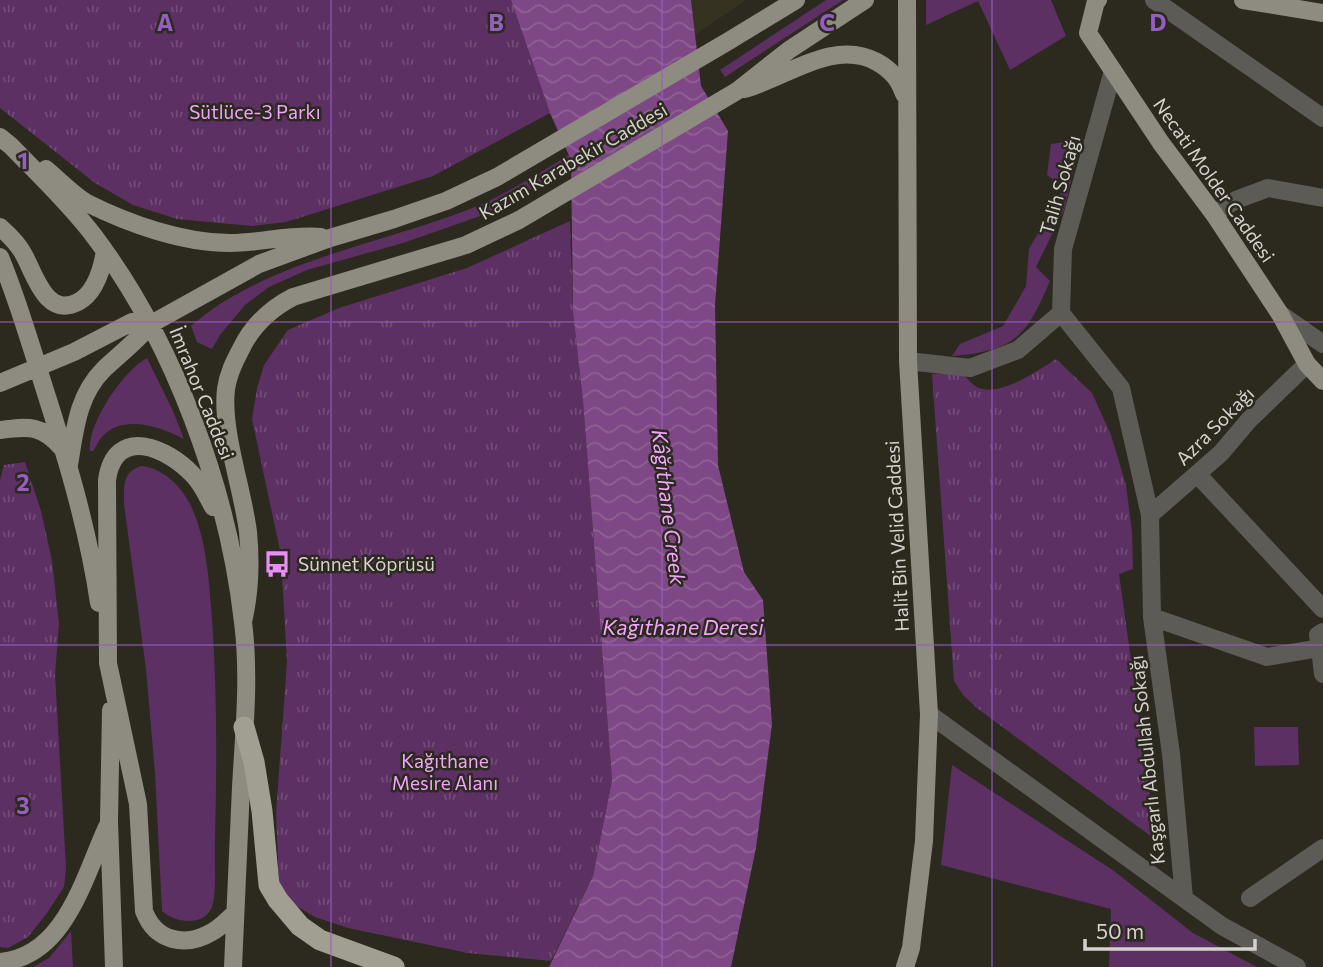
<svg xmlns="http://www.w3.org/2000/svg" width="1323" height="967" viewBox="0 0 1323 967" font-family="Commissioner,sans-serif">
<style>
.built{fill:#363222}
.green{fill:#5c3062}
.park{fill:url(#park-tufts)}
.water{fill:url(#water-waves)}
.lines{fill:none;stroke-linecap:round;stroke-linejoin:round}
.minor{stroke:#5c5b56;stroke-width:18}
.major{stroke:#8e8b81;stroke-width:18}
.highway{stroke:#a19e92;stroke-width:21}
.grid{fill:none;stroke:#955ec3;stroke-width:2;stroke-opacity:0.55}
.labels{text-anchor:middle;stroke-width:5;stroke-linejoin:round;paint-order:stroke}
.park-label{font-size:19px;fill:#f0a3fb;stroke:#2c291f}
.street-label{font-size:19px;fill:#d3d2cc;stroke:#2c291f}
.poi-label{font-size:19px;fill:#d3d2cc;stroke:#2c291f;text-anchor:start}
.water-label{font-size:21px;font-style:italic;fill:#f3a6fe;stroke:#2c291f}
.grid-label{font-size:23px;text-anchor:middle;font-weight:bold;fill:#955ec3;stroke:#2c291f;stroke-width:5;stroke-linejoin:round;paint-order:stroke}
</style>
<defs>
<pattern id="park-tufts" width="24" height="20" patternUnits="userSpaceOnUse" patternTransform="scale(1.75)"><rect width="24" height="20" fill="#5c3062"/><path d="M3 7l-1-3M5 7V3M7 7l1-3M15 17l-1-3M17 17v-4M19 17l1-3" fill="none" stroke="#724d77"/></pattern>
<pattern id="water-waves" width="16" height="10" patternUnits="userSpaceOnUse" patternTransform="scale(1.75)"><rect width="16" height="10" fill="#7e4785"/><path d="M0 5q4-4 8 0t8 0" fill="none" stroke="#8f6195"/></pattern>
</defs>
<rect width="100%" height="100%" fill="#2c291f"/>
<path class="built" d="M691,0H746L695,35Z"/>
<path class="green" d="M826,0H843L725,77L720,70Z
M926,0H1051L1066,36L1010,70L978,1L926,25Z
M1078,140L1077,156L1064,210L1036,267L1050,281C1026,337 1015,351 952,356L960,344L1003,326L1026,286L1029,249L1064,187L1047,175L1051,144Z
M583,147L588,158L486,214L403,243L307,270L269,287L245,305L220,335L212,349L197,342L191,326C264,261 386,243 475,207C513,191 548,167 583,147Z
M147,358L173,411L184,439C162,427 122,413 102,437C98,441 96,447 93,451H90C87,424 123,371 147,358Z
M141,466C164,468 182,487 192,508C207,542 209,582 212,618C217,691 217,764 215,837C214,854 217,893 212,907C204,927 175,923 162,911L155,773L146,669L124,504C124,487 122,472 141,466Z
M1254,727H1298L1299,765L1255,766Z
M952,765L1114,871L1193,933L1257,967H1109L1111,909L941,865Z
M71,931L73,967H33L49,958Z"/>
<path class="park" d="M0,0H511L550,113L433,176L286,222L252,226L177,219L133,205L95,183L0,108Z
M570,221L573,312L583,401L612,780L593,876L551,961L468,953L348,928L315,917L293,904L279,884L276,813L287,662L281,555L252,419L257,388L264,365L288,330L339,308L467,268Z
M1056,359L1092,393L1111,435L1126,485L1132,532L1133,569L1119,574L1156,840L978,709L963,695L954,681L932,374L962,373C967,378 973,386 979,388C1002,396 1037,371 1056,359Z
M25,462L41,511L52,561L59,624L55,674L66,868L64,887L47,913L28,937L8,948L0,947V480L4,465Z"/>
<path class="water" d="M511,0H691L701,86L728,131L715,305L718,465L744,572L763,600L772,724L756,848L731,967H549L593,876L612,780L583,401L573,312L571,160L550,113Z"/>
<g class="lines">
<path class="minor" d="M1154,0L1323,118
M1214,214L1236,200L1268,188L1323,198
M1061,313L1063,249L1113,71
M1280,314L1323,344
M908,361L970,368L1018,350L1061,313L1121,388L1150,515L1152,617L1267,657L1320,648L1323,674
M1197,474L1323,609
M1150,515L1221,453L1249,420L1307,364
M1152,617L1171,754L1184,898
M1320,648L1318,635L1323,632
M929,714L1222,926L1297,967
M1250,898L1323,848"/>
<path class="major" d="M1098,0L1096,1L1088,33L1161,143L1214,214L1280,314L1307,364L1323,381
M1243,0L1323,13
M744,89C786,78 833,38 877,62C891,70 899,79 904,94
M0,137L11,146C39,175 69,203 94,236C174,342 228,490 243,622C250,676 244,733 241,787C238,847 236,907 233,967
M46,169C59,180 73,195 87,203C129,224 183,243 230,243C261,243 290,234 321,237
M0,227C9,235 19,245 24,255C35,275 46,318 78,302C95,293 102,269 105,251
M0,257C17,298 30,342 43,384C66,456 88,528 99,603
M0,383L74,352L132,322L151,324
M0,430C29,426 42,425 62,448
M69,465C75,430 77,396 104,369C120,354 137,341 151,324L259,264L330,238L394,219L446,201L497,177L727,42L796,0
M213,507C207,496 202,484 193,475C168,448 115,424 107,480L108,663L138,804L144,911C155,941 185,948 212,932C220,928 227,920 234,914
M243,622C250,592 251,563 248,532C243,490 221,430 226,389C228,374 234,362 241,349C252,326 270,309 293,297L466,245L519,220L737,91L789,50L865,0
M111,710L109,821L114,967
M0,962C65,957 84,877 107,827
M905,967L911,948L924,841L929,714L908,361L907,0"/>
<path class="highway" d="M244,727L254,762L262,811L269,885L278,900L300,926L320,940L394,967"/>
</g>
<path class="grid" d="M331,0V967M662,0V967M992,0V967M0,322H1323M0,645H1323"/>
<defs>
<symbol id="bus-bare" viewBox="-9 -9 18 18"><path d="M-5-6H5V4H4V6H2V4H-2V6H-4V4H-5ZM-3.5-4V0h7V-4ZM-3.5 1.2v1.5H-2V1.2ZM2 1.2v1.5H3.5V1.2Z" fill="#ec8cfa" stroke="#2c291f" stroke-width="2.5" paint-order="stroke"/></symbol>
</defs>
<g fill-rule="evenodd">
<use href="#bus-bare" x="258" y="545" width="38" height="38"/>
</g>
<g class="labels">
<g class="park-label">
<text x="255" y="119">Sütlüce-3 Parkı</text>
<text x="445" y="768">Kağıthane<tspan x="445" dy="22">Mesire Alanı</tspan></text>
</g>
<g class="street-label">
<text transform="translate(573 161) rotate(-30)" y="7">Kazım Karabekir Caddesi</text>
<text transform="translate(1214 180) rotate(55)" y="7">Necati Molder Caddesi</text>
<text transform="translate(1060 185) rotate(-74)" y="7">Talih Sokağı</text>
<text transform="translate(202 393) rotate(68)" y="7">İmrahor Caddesi</text>
<text transform="translate(1215 426) rotate(-45)" y="7">Azra Sokağı</text>
<text transform="translate(897 536) rotate(-93)" y="7">Halit Bin Velid Caddesi</text>
<text transform="translate(1147 760) rotate(-96)" y="7">Kaşgarlı Abdullah Sokağı</text>
</g>
<g class="poi-label">
<text x="298" y="571">Sünnet Köprüsü</text>
</g>
<g class="water-label">
<text transform="translate(668 507) rotate(83)" y="7">Kâğıthane Creek</text>
<text x="683" y="635">Kağıthane Deresi</text>
</g>
</g>
<g class="grid-label">
<text x="165" y="31">A</text>
<text x="496" y="31">B</text>
<text x="827" y="31">C</text>
<text x="1158" y="31">D</text>
<text x="23" y="169">1</text>
<text x="23" y="491">2</text>
<text x="23" y="814">3</text>
</g>
<path d="M1085 939v10h170v-10" fill="none" stroke="#d3d2cc" stroke-width="3.5"/>
<text x="1096" y="939" font-size="21" fill="#d3d2cc" stroke="#2c291f" stroke-width="5" paint-order="stroke">50 m</text>
</svg>
